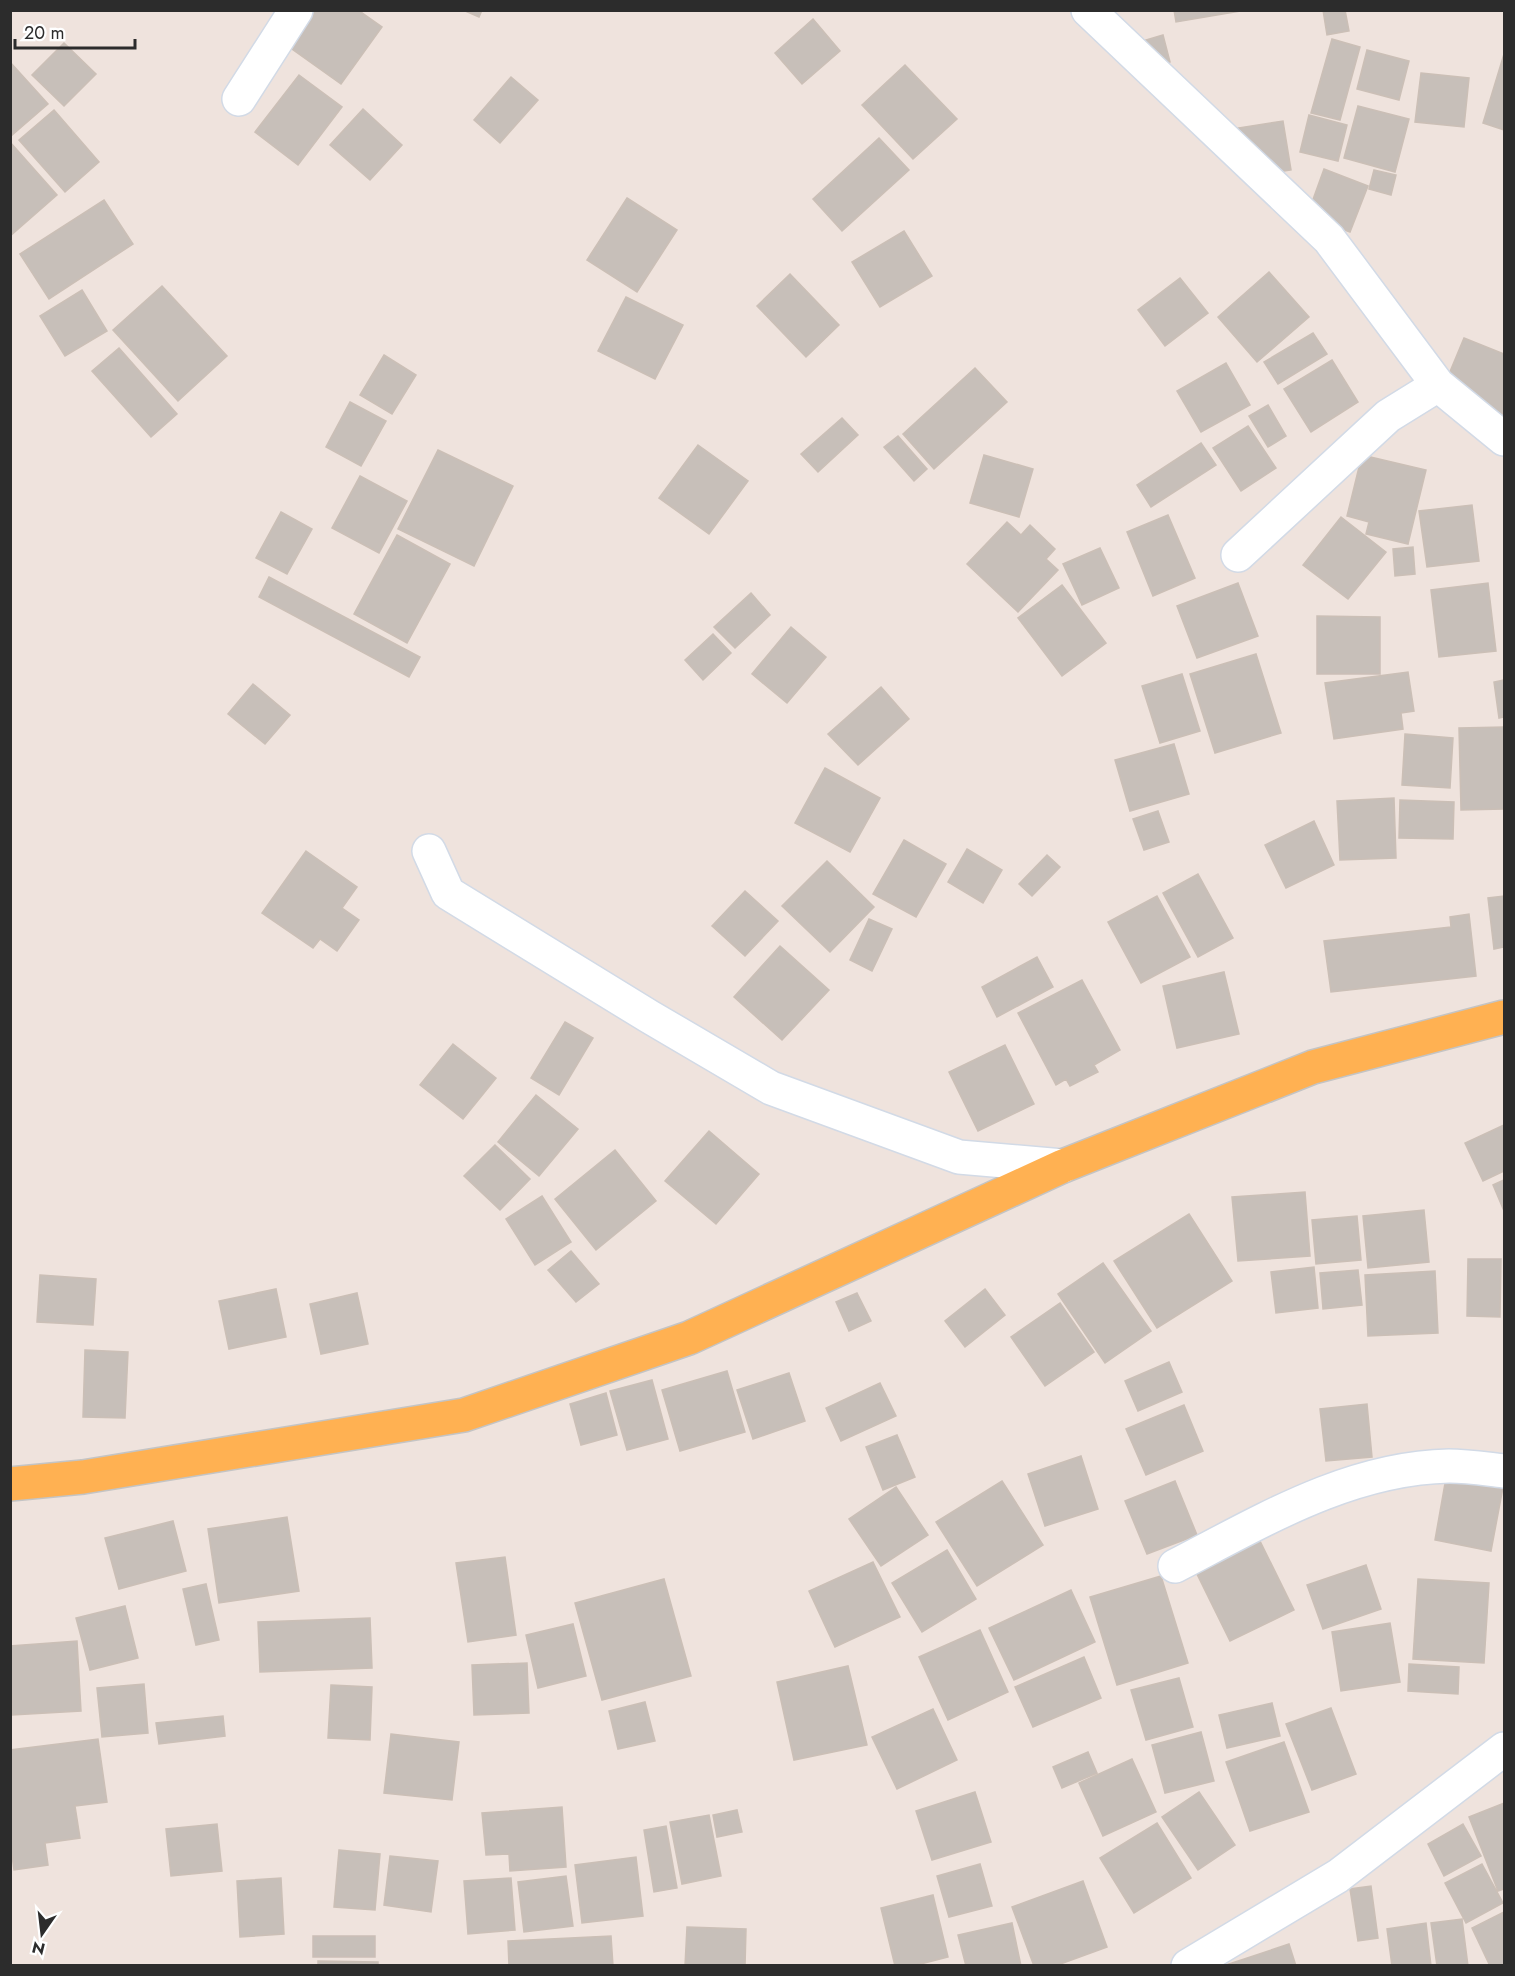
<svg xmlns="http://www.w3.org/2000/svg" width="1515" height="1976" viewBox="0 0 1515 1976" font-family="Jost,sans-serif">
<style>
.building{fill:#c7bfb9;stroke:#cbbfb6;stroke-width:1.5}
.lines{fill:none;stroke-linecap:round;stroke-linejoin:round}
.minor-casing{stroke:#d2dae6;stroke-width:36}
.major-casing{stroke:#c4c4c4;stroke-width:36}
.minor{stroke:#fff;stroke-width:33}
.major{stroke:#ffb152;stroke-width:33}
</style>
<rect width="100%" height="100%" fill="#efe3dd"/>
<path class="building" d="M310,10H358L382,27L341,84L285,44Z
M463,10H482L479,17Z
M1174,10H1240V11L1176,22Z
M1323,10H1345L1349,31L1327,35Z
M813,19L840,51L802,84L775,53Z
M1163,35L1170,62L1143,69L1136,43Z
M1332,39L1360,47L1340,120L1311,113Z
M64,43L96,74L64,106L32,75Z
M1367,50L1409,61L1399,100L1357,89Z
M1504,54V130L1483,123Z
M10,62L48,104L12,135L10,134Z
M905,65L957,119L913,159L862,105Z
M1421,73L1469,78L1464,127L1415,122Z
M299,75L342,107L298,165L255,132Z
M511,77L538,100L500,143L474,120Z
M1358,106L1409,119L1395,172L1344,158Z
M363,109L402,145L370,180L330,145Z
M54,110L99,162L65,192L19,140Z
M1309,115L1347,125L1338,161L1300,152Z
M1283,121L1291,170L1246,177L1238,128Z
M879,138L909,170L842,231L813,199Z
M10,142L57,195L10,236Z
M1324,169L1368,186L1350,232L1307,216Z
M1374,170L1396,175L1391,195L1369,189Z
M627,198L677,230L637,292L587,260Z
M104,200L133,244L49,299L20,254Z
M904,231L932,276L880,307L852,262Z
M1269,272L1309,317L1257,362L1218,317Z
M790,274L839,325L806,357L757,306Z
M1180,278L1208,313L1165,346L1138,310Z
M162,286L227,356L178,401L113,330Z
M82,290L107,331L65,356L40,316Z
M626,297L683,325L655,379L598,351Z
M1313,333L1327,354L1278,384L1264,362Z
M1464,338L1504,354V410L1500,422L1439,398Z
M119,348L177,414L151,437L92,371Z
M384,355L416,375L392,414L360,395Z
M1332,360L1358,402L1311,432L1284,389Z
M1226,363L1250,405L1201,432L1177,391Z
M975,368L1007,402L934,469L903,434Z
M350,402L386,421L361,466L326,447Z
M1268,405L1286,436L1268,447L1249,416Z
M842,418L858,435L818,472L801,454Z
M1248,426L1276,468L1241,491L1213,448Z
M898,436L927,469L914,481L884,447Z
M1201,443L1216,465L1151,507L1137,485Z
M698,445L748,481L709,534L659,498Z
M438,450L513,486L474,566L398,529Z
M984,455L1033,469L1019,517L970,503Z
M1362,455L1426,470L1408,544L1366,534L1369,522L1347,516Z
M360,476L407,501L379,553L332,528Z
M1472,505L1479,561L1427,567L1419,511Z
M281,512L312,529L287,574L256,558Z
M1168,515L1195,578L1153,596L1127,532Z
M1341,517L1386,552L1348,599L1303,565Z
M1007,522L1021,535L1030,525L1055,549L1046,559L1058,570L1018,612L967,564Z
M397,535L450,564L407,643L354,614Z
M1413,547L1415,574L1395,576L1393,549Z
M1100,548L1119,588L1082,605L1063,564Z
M269,577L420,657L409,677L259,597Z
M1238,583L1258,636L1197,658L1177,606Z
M1488,583L1496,651L1439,657L1431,590Z
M1062,585L1106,643L1062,676L1018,618Z
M751,593L770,615L735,648L714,627Z
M1317,616L1380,617V674H1317Z
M791,627L826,657L787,703L752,674Z
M713,634L731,653L703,680L685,660Z
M1256,654L1281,733L1215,753L1190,674Z
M1408,672L1414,711L1401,713L1403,729L1334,739L1325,683Z
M1182,674L1200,731L1160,743L1142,686Z
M1504,680V717L1499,718L1494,682Z
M253,684L290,715L265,744L228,714Z
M881,687L909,719L858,765L828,734Z
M1504,727V809L1461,810L1459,728Z
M1405,734L1453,738L1450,788L1402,785Z
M1174,744L1189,794L1130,811L1115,760Z
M825,768L880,798L850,852L795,823Z
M1394,798L1396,858L1340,860L1337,801Z
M1400,800L1454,802L1453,839L1399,838Z
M1158,811L1169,842L1144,850L1133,819Z
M1314,821L1334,865L1286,888L1265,845Z
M904,840L946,864L916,917L873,894Z
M967,849L1002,870L983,903L948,882Z
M306,851L357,887L342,908L359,920L337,951L320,939L313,948L262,913Z
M1047,855L1060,867L1032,896L1019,884Z
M827,861L874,907L830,952L782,906Z
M1198,874L1233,938L1198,957L1163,893Z
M745,891L778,921L745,956L712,926Z
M1157,896L1190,957L1141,983L1108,922Z
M1504,896V947L1494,949L1488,898Z
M1469,914L1476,976L1331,992L1324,941L1451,927L1450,917Z
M869,919L892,929L872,971L850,960Z
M780,946L829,990L782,1040L734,997Z
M1037,957L1053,987L997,1017L982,987Z
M1224,972L1239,1034L1177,1048L1163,986Z
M1082,980L1120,1050L1094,1065L1098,1072L1070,1086L1066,1079L1056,1085L1018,1013Z
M565,1022L593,1038L559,1095L531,1078Z
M453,1044L496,1078L463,1119L420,1085Z
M1005,1045L1034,1104L978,1131L949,1072Z
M536,1095L578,1129L539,1176L498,1142Z
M1504,1125V1171L1483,1181L1465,1143Z
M709,1131L759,1174L716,1224L665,1181Z
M495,1145L530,1179L500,1210L464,1176Z
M615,1150L656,1201L596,1250L555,1199Z
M1504,1180V1211L1493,1185Z
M1305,1192L1310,1256L1238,1261L1232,1197Z
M542,1196L571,1242L535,1265L506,1219Z
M1424,1210L1429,1262L1368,1268L1363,1216Z
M1189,1214L1232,1281L1157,1328L1114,1261Z
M1357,1216L1361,1260L1316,1264L1312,1220Z
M571,1251L599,1284L576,1302L548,1270Z
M1468,1259H1501L1500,1317L1467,1316Z
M1103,1263L1151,1331L1105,1363L1058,1294Z
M1314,1267L1318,1308L1276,1313L1271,1272Z
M1358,1270L1362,1305L1323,1309L1320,1273Z
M1435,1271L1438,1333L1368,1336L1365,1275Z
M40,1275L96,1279L93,1325L37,1322Z
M276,1289L286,1337L229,1349L219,1301Z
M985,1289L1005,1315L965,1347L945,1321Z
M357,1293L368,1344L321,1354L310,1304Z
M857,1293L871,1321L849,1331L836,1302Z
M1060,1303L1094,1352L1045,1386L1011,1337Z
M85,1350L128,1352L125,1418L83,1417Z
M1169,1362L1182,1392L1138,1411L1125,1381Z
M727,1371L745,1432L680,1451L662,1390Z
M789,1373L805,1421L753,1439L737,1390Z
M652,1380L668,1439L627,1450L610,1391Z
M880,1383L896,1416L841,1441L826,1408Z
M606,1393L617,1435L581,1445L570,1404Z
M1367,1404L1372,1457L1326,1461L1320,1409Z
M1184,1405L1203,1451L1146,1475L1126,1429Z
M897,1435L915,1477L883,1490L866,1447Z
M1081,1456L1098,1509L1045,1526L1028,1474Z
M1447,1472L1504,1482L1491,1551L1435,1540Z
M1002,1481L1043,1545L977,1586L936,1522Z
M1175,1481L1197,1535L1147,1554L1125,1501Z
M896,1487L928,1535L881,1566L849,1519Z
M287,1517L299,1591L219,1603L208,1529Z
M173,1521L186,1571L119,1589L105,1538Z
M1259,1539L1294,1610L1230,1641L1195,1570Z
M947,1550L976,1599L922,1632L892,1583Z
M505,1557L516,1635L468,1642L456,1563Z
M873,1562L900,1617L835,1647L809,1591Z
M1366,1565L1381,1609L1323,1629L1307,1585Z
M1161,1576L1188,1663L1117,1685L1090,1597Z
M664,1579L691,1676L602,1700L575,1603Z
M1418,1579L1489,1583L1484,1663L1413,1659Z
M206,1584L219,1640L196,1645L183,1589Z
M1071,1590L1095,1642L1014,1680L989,1628Z
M125,1606L138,1658L90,1670L76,1618Z
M370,1618L372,1668L260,1672L258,1622Z
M1390,1623L1400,1682L1341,1691L1332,1632Z
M573,1624L586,1676L538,1688L526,1635Z
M980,1630L1008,1692L948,1720L919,1657Z
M77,1641L81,1711L12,1715L10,1646Z
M1084,1657L1101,1698L1033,1727L1015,1687Z
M527,1663L529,1713L474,1715L472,1665Z
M1409,1664L1459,1667L1458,1694L1408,1691Z
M848,1666L867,1745L794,1760L777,1682Z
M1179,1678L1193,1727L1146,1740L1131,1690Z
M144,1684L148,1733L102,1737L97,1688Z
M331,1685L372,1687L370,1740L328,1738Z
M645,1702L655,1741L618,1749L609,1711Z
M1272,1703L1280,1736L1227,1748L1219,1715Z
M1331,1708L1356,1774L1312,1790L1286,1724Z
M933,1709L957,1760L897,1789L872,1737Z
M223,1716L225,1736L159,1744L156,1723Z
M1201,1732L1214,1781L1165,1793L1152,1745Z
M391,1734L459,1742L452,1800L384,1793Z
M98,1739L107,1802L75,1806L80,1838L45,1843L48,1865L14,1870L10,1841V1750Z
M1284,1742L1309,1812L1250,1831L1226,1762Z
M1088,1752L1097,1773L1062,1788L1053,1767Z
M1132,1759L1156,1812L1103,1836L1079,1783Z
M975,1792L991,1842L932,1860L916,1811Z
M1199,1792L1235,1845L1198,1870L1162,1817Z
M1504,1803V1889L1498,1891L1469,1817Z
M562,1807L566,1867L510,1871L509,1854L486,1855L482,1813Z
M737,1810L742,1832L717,1837L713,1815Z
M709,1815L721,1876L682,1884L670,1822Z
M1157,1823L1191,1878L1134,1913L1100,1858Z
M217,1824L222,1871L171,1876L166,1829Z
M1463,1824L1481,1856L1444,1876L1428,1844Z
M666,1826L677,1888L654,1892L644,1830Z
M339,1850L380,1854L375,1910L334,1907Z
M390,1856L438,1861L431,1912L384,1905Z
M636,1857L643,1916L582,1923L575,1865Z
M980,1864L992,1906L949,1917L937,1876Z
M1482,1864L1503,1903L1466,1923L1445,1883Z
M566,1876L573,1926L524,1932L518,1882Z
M281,1878L284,1934L240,1937L237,1881Z
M511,1878L515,1930L468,1934L464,1881Z
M1083,1881L1107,1947L1055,1966H1034L1012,1907Z
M1371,1886L1378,1938L1358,1941L1350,1889Z
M933,1895L948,1957L913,1966H895L881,1908Z
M1504,1912V1966H1490L1472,1928Z
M1462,1919L1468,1966H1437L1431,1923Z
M1012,1923L1021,1966H966L958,1935Z
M1426,1923L1431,1966H1392L1387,1929Z
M687,1927L746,1929L745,1966H685Z
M313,1936H375V1957H313Z
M611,1936L613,1966H509L508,1941Z
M1289,1944L1296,1966H1223Z
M318,1961L378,1962V1966H318Z"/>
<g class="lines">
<defs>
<path id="minor" d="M1088,10L1329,239L1438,385L1504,439
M239,99L296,10
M1238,555L1388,416L1438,385
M429,851L448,893L650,1017L771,1088L959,1157L1063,1166
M1175,1566C1262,1521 1349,1468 1449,1466C1468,1466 1486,1469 1504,1471
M1188,1966L1338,1876L1504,1749"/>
<path id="major" d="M10,1484L83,1477L464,1415L689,1338L1063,1166L1313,1067L1504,1017"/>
</defs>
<use href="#minor" class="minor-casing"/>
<use href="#major" class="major-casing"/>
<use href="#minor" class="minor"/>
<use href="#major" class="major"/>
</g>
<rect width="1515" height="1976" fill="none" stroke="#2c2c2c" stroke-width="24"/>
<g transform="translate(42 1934) rotate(194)" stroke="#ffffff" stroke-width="4.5" paint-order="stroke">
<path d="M0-4.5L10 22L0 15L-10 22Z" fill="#2c2c2c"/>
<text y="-9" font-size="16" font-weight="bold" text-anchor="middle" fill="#2c2c2c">N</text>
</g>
<path d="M15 39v9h120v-9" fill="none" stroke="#2c2c2c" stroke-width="3"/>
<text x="24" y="39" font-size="18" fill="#2c2c2c" stroke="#ffffff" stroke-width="4.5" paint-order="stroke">20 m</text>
</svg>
